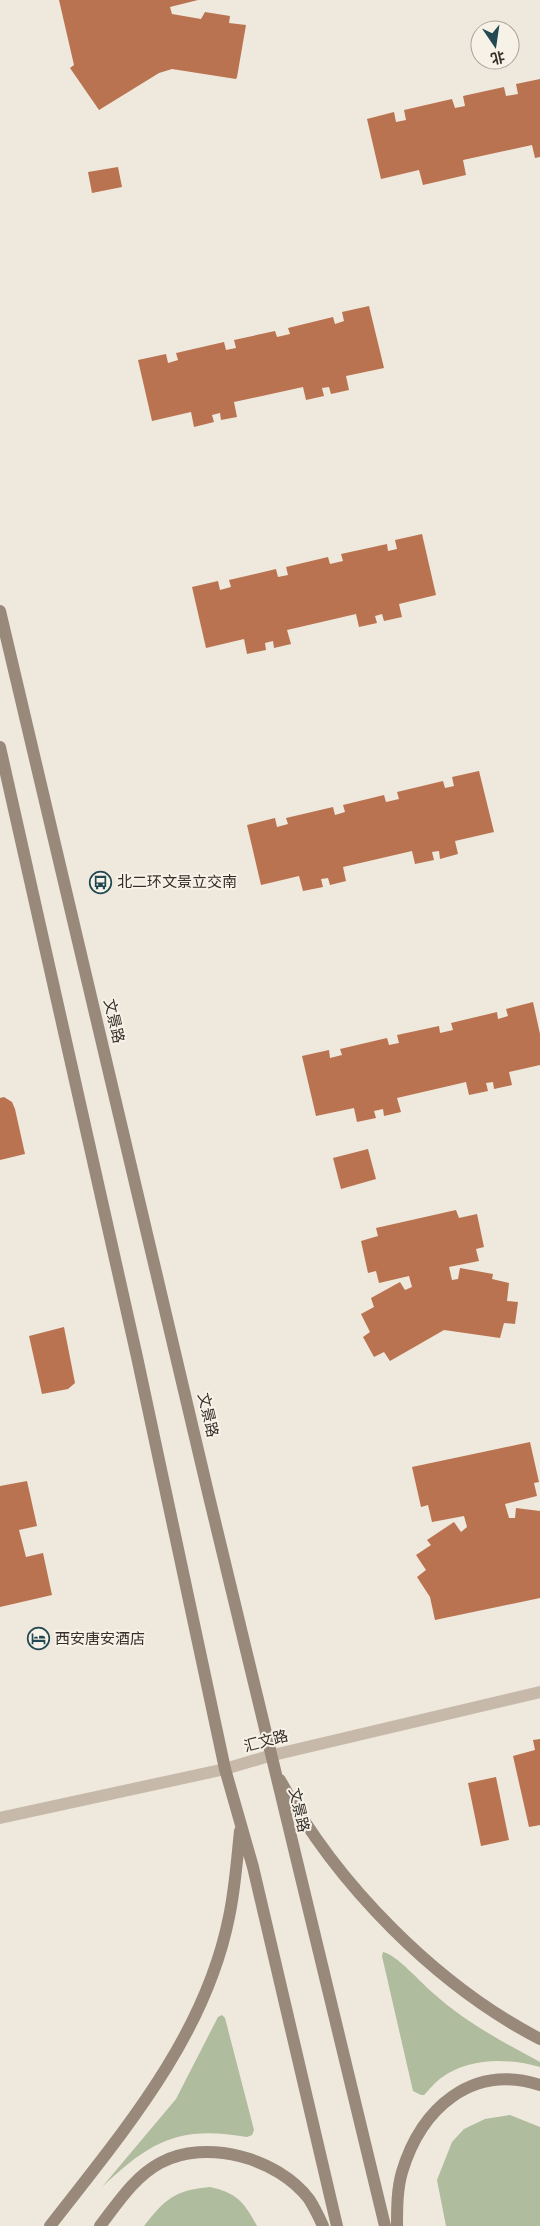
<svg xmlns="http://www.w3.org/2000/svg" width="540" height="2226" viewBox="0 0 540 2226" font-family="'Titillium Web','Noto Sans SC',sans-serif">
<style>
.green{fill:#afbc9e}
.building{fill:#b97350}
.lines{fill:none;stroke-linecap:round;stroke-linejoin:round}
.tertiary{stroke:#c6b9a9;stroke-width:12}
.secondary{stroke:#99897b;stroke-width:12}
.labels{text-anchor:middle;stroke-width:4;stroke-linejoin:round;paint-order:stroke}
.poi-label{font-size:15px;fill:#342d28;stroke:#f7f2e8;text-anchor:start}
.street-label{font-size:15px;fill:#342d28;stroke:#f7f2e8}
</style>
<rect width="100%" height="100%" fill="#efe8dc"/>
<path class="green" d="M383,1952C396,1954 422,1984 433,1993C465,2022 503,2042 540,2062V2067C508,2058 469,2057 441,2078C434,2083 430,2089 424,2095H421L413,2091L382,1956Z
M222,2015L225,2018L254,2130L252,2135L247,2137C180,2125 150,2141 102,2187L176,2099L218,2017Z
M510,2115L540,2127V2226H446L437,2180L452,2142L464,2129L485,2119Z
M210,2187C237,2193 244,2202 257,2226H144C165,2199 175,2190 210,2187Z"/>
<path class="building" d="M59,0H198L170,7L172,14L201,19L205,12L230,16L229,23L246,25L237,77L236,79L172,69L159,73L99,110L70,68L74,65Z
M540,79V157L535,158L532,145L463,160L466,175L423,185L419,170L381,179L367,119L394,112L396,122L406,120L404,110L452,99L455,108L465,106L463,96L504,87L506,96L518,94L516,84Z
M118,167L122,187L92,193L88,172Z
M369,306L384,368L346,376L349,390L331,394L329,387L322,388L324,396L306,400L303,387L234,402L237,417L221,420L220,413L212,415L214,422L194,427L191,412L152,421L138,360L166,354L168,363L178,360L176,353L224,342L226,350L236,348L234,340L275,331L277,337L290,334L288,328L333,317L335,324L344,321L342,312Z
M422,534L436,595L399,604L402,617L384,621L382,614L375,616L377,623L359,627L356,614L287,630L291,644L274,648L273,641L265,643L266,650L247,654L244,639L206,648L192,587L218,581L220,590L231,587L229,580L276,569L278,577L288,575L286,567L328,557L330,564L343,561L341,554L387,544L388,551L397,549L395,540Z
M479,771L494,832L455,841L458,854L440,859L439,851L432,852L434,860L415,864L412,851L343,867L346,881L330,885L328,878L321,879L323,887L303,891L299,876L261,885L247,825L275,818L277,827L288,824L286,818L333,807L335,815L345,812L343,805L384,795L386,802L399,799L397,792L443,781L445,788L454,786L452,777Z
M533,1002L540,1034V1065L509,1072L512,1085L494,1089L493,1082L486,1083L488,1091L469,1095L466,1082L397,1098L401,1112L384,1116L383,1109L374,1111L376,1118L357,1122L354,1108L316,1116L302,1056L329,1050L330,1058L342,1055L340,1049L387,1038L389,1045L399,1043L397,1035L439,1026L440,1033L453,1030L451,1023L497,1012L498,1019L508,1016L506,1009Z
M4,1097L12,1102L15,1109L25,1154L0,1160V1098Z
M368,1149L376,1179L341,1189L333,1158Z
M456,1210L459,1218L477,1214L484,1247L476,1249L479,1261L449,1267L452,1280L458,1279L460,1268L493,1274L492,1279L509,1283L507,1301L518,1302L515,1324L504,1323L500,1338L444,1330L390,1361L384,1352L374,1357L363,1337L370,1332L361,1314L374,1307L371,1298L400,1282L405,1290L412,1287L409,1276L379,1283L376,1271L368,1273L361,1241L378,1236L376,1228Z
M64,1327L75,1383L68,1389L42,1394L29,1336Z
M530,1442L539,1482L534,1483L537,1496L505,1504L509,1518H515L516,1508L540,1511V1598L435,1620L430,1597L417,1577L426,1570L416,1555L431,1545L427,1540L454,1522L461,1532L467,1527L464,1516L432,1522L428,1505L421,1507L412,1467Z
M27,1481L37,1526L19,1530L26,1557L43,1553L52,1595L0,1607V1486Z
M540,1739V1825L529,1827L513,1756L535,1750L533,1740Z
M496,1777L509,1840L481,1846L468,1783Z"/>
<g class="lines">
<path class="tertiary" d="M0,1818L225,1769L269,1756L540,1692"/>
<path class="secondary" d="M0,611C128,1149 252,1689 385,2226
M0,747L137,1357L225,1769L253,1867L337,2226
M280,1780C336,1884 436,1985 540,2039
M50,2226C123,2132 205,2037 229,1917C235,1889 237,1859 240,1831
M100,2226C117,2204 134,2177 160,2163C206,2138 278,2158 309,2199C314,2207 319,2217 323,2226
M397,2226C397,2209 397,2189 402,2172C421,2109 471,2063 540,2085"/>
</g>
<defs>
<symbol id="bus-ring" viewBox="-11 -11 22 22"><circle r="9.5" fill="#f7f2e8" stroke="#224951" stroke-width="1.5"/><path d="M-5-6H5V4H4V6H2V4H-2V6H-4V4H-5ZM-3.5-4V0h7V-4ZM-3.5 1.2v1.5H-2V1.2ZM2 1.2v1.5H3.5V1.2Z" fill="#224951"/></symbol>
<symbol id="hotel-ring" viewBox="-11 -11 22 22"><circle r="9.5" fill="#f7f2e8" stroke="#224951" stroke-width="1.5"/><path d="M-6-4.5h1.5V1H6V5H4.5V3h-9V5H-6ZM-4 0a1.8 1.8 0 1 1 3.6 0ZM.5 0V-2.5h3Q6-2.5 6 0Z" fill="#224951"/></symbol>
</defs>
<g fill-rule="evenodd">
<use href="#bus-ring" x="88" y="870" width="25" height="25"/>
<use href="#hotel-ring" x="26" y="1626" width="25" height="25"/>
</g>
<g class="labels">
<g class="poi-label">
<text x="117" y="887">北二环文景立交南</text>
<text x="55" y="1644">西安唐安酒店</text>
</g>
<g class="street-label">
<text transform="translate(114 1021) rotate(77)" y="5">文景路</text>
<text transform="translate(208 1415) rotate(77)" y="5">文景路</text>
<text transform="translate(266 1741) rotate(-15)" y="5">汇文路</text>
<text transform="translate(299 1810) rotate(77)" y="5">文景路</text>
</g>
</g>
<g transform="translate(495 45) rotate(167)"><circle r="24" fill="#f7f2e8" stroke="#a9a39b"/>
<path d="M0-4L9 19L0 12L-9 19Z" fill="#224951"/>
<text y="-8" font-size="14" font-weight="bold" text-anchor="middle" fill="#342d28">北</text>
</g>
</svg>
